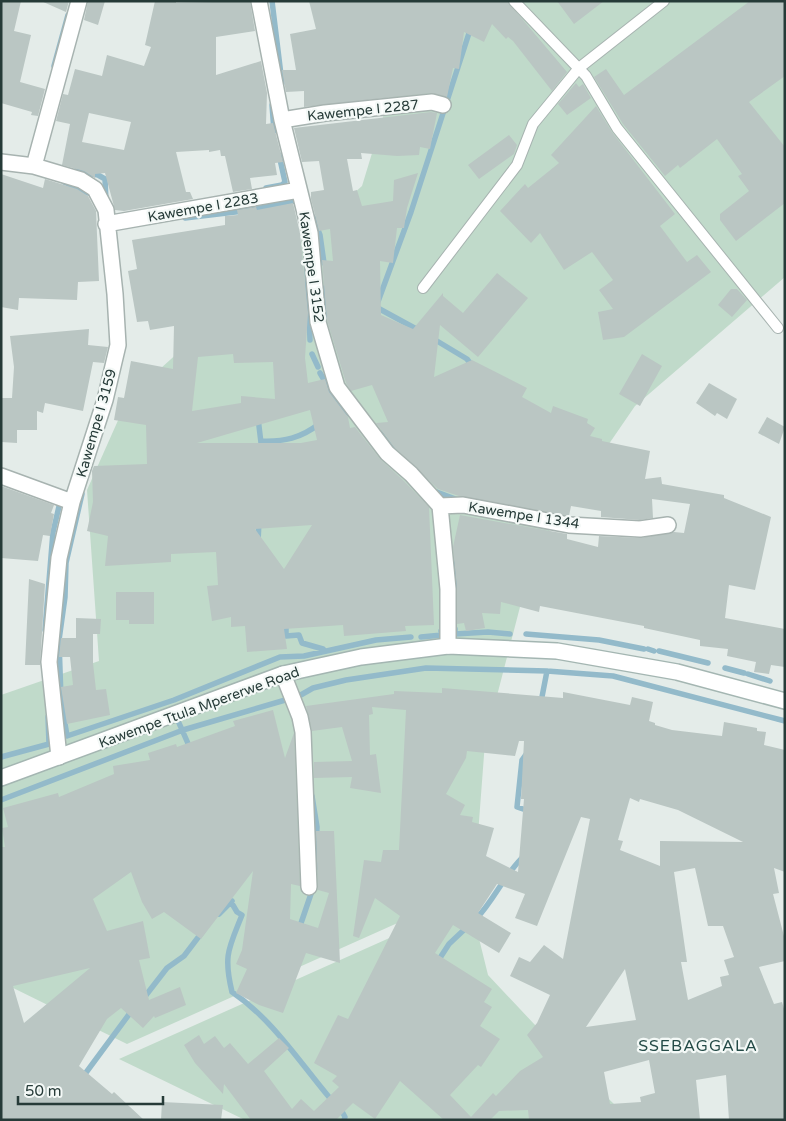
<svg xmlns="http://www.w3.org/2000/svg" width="786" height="1121" viewBox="0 0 786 1121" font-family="'Varela Round',sans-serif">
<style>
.green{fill:#c0daca}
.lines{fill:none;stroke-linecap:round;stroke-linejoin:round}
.stream{stroke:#93baca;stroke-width:5.5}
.building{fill:#bac6c3;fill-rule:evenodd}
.lane-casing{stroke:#a7b3b0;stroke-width:12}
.street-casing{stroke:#a7b3b0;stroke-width:18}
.secondary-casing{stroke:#a4b6b2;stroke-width:18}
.lane{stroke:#fff;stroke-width:10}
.street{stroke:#fff;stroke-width:15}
.secondary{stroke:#fff;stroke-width:15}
.labels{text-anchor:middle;stroke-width:4.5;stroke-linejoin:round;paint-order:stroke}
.street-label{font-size:14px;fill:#263b38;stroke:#f4f9f7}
.quarter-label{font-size:16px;letter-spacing:1px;fill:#244b47;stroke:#f4f9f7}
</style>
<rect width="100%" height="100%" fill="#e4ece9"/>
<path class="green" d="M437,1H785V277L635,406L534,553L485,742L475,874L478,887L127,1044L1,982V695L99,661L87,490L128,398L362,186L408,35Z
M470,902L488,975L567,1059L614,1104L618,1120H245L119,1059Z"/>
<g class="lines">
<path class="stream" d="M272,1L282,83
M54,66L68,15
M272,105L274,131
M76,171L98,175L105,179L106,201
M64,182L88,193
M266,188L282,185L285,182L279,155
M313,217L320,235L324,263
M185,218L252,210L296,200L297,205
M307,268L310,340
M325,316V288
M420,331L376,307L411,212L471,27
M432,338L467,359L473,367
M312,354L318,367
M320,373L341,409L351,415
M258,418L262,451
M380,433L393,450
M261,441C284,442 301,438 319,424
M434,491L458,500
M82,494L66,563L65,597L59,640L61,699L67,736L174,700L280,657L304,656L376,640L411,637
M258,542L259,521
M451,559L456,577L455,597
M286,623V636L299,635L302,643L323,649
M455,629V634L488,632L510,634
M45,630L53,532L60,502L57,500
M526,634L599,640L644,649
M421,637L442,635L441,631
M648,649L654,651
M659,651L708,663
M725,668L744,673
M748,674L770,681
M541,702L547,671
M179,723L190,748
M527,753L522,760L517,807L529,811
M1,757L49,744L48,717
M312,796L317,827L315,868
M1,800L183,730L299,696L313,688L346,680L426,668L547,671L613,676L785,721
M227,895L237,912L242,915C229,948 223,955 232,992C272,1019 298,1060 329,1097C335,1104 341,1108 345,1117L344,1120
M219,914L232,901
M476,919C495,899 505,873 525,855
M299,929L313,888
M438,961L449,944L467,927
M143,999L167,968L184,956L203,931
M82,1078L133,1009"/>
</g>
<path class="building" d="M1,1H21L14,31L31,35L20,82L45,89L38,116L31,115L32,112L1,103Z
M41,1H69L66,12Z
M88,1H105L98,25L84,20Z
M155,1H176V3L250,1L255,31L216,37V75L261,61L267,93L266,124L273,123L283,162L275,163L277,175L250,178L252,189L233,192L225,156H221L220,150L209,152V150L176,152L186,192H190L193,199L124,211L115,210L105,173L95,174V178L84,171L62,165L70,124L56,121L63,94L68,95L75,69L102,76L107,55L144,66L151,47L145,45ZM89,113L131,122L124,150L82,142Z
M309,1H507L567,72L552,91L513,41L508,37L506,39L492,24L484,42L464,32L459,69L453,68L447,97L431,93L304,107V91L286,92L282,70H296L290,34L316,29Z
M557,1H604L574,24Z
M750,1H785V76L749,102L785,147V203L736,241L720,220V214L749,191L738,176L742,174L717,139L680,168L678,165L665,176L623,124L594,77L606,69L624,95Z
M576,83L579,87L583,84L591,98L567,115L558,104Z
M596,106L612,132L675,214L660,226L687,262L697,255L711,272L624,337L603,340L598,312L613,309L599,290L613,280L592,252L564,270L540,233L531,243L500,211L525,184L528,188L559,163L551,155Z
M431,112L437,113L430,149L420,147L419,155L397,156L361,153L362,159H347L353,191L357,190L362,206L393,201L394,180L418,173L407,208L404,228H397L393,263L380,261L381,315L413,329L443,293V296L463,313L497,273L528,298L478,357L440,325L434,377L472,360L527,388L522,397L551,413L553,406L588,419L587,423L595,428L590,436L602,439V441L650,451L645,479L661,477L662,484L724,495V498L771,517L755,590L729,585L725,618L785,629V667L771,665L769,674L754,672L756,662L727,656L728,649L700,646V640L644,628V626L540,606L539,612L501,602L500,614L482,613L485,628L466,631L464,623L457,624V588L453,547L460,515L567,534V539L598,547L599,536L640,538L674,532L684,533L690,504L652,499L653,518L640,520L601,517V511L571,506L569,516L459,496L438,489L394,447L376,423L388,422L372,385L351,391L346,383L327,320L322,260L333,261L330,229L319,231L311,199V192L324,190L319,161L302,162L294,128Z
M509,135L517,145L514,154L479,179L468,165Z
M1,174L43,188L45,179L77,189L88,196L96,211L99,281L78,282L77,300L19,298L18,310L1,307Z
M293,203L300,233L308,313L305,358L308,383L325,379L329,392L348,417L350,428L355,427L380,459L404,481L429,507L434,625L405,626L406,631L344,636L343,625L284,629L287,649L247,652L245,626L231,627V617L212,621L207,586L218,585L216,552L171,554V562L105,566L108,536L87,531L93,502L92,471L94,466L147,464L146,425L114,420L118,397L124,398L131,361L173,369L174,326L150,330L148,321L137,322L128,271L137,269L132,240L225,225V216L238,215L237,210L256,207L257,210ZM233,354L234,363L273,362L275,399L241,396V403L192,411L198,357ZM310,410L317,440L301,443H197ZM312,525L284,569L255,529Z
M731,289H737L747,300L732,317L718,305Z
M89,329L88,345L108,347L104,363L93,362L83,411L45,403L43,413L37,411V430H17V443L1,442V398H12L14,367L10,336Z
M642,354L662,366L640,406L619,394Z
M709,383L737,399L727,419L717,413L715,416L696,403Z
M767,417L785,427L779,444L758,433Z
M1,486L54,505L51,513L54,514L50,536L43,535L38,561L1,558Z
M29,579L45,584L40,665H25Z
M116,592H154V624H129V620H116Z
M76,618L101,619L100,634H93V663L96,690L106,689L110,715L67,724L61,687L73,685L70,657H59L61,638H76Z
M442,688L563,698V692L630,705L632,697L653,702L649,721L655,723V725L672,730L722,736L724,722L757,728V731L766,732L764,745L785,750V872L774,868L779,893L773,894L785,940V961L759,967L774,1004L782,1002L785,1012V1120H729L726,1075L696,1080L700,1120H529L528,1110L499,1111L490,1120H444L400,1081L375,1119L353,1103L336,1120H251L224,1084L223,1094L195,1063L184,1045L199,1035L204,1044L215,1036L224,1048L230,1043L248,1064L279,1038L289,1048L264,1071L292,1109L301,1099L314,1111L339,1087L332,1081L337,1076L314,1063L338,1015L348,1019L400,916L375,898L359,938L353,936L364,860L381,862L383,850H399L406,710L372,707L373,714L369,715L370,755L376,754L381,793L350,788L352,777L314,778V762L352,761L342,727L312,731L306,706L394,694V691L442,693ZM519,741H524L521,799H524L518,872L486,856L494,828L472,822L473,817L460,815L465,805L446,794L466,758L467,751L515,756ZM630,798L639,802L640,799L678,810L743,842L660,841V866L620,850L623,841L618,840ZM581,817L590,819L563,959L544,945L530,962L519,957L510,976L550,995L537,1023L527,1035L543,1057L520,1071L496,1096L493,1093L471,1117L450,1095L478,1065L481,1067L500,1039L480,1026L492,1007L484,1002L492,989L435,953L453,925L499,953L511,933L478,913L497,884L525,894L515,918L537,926ZM695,868L708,926H723L734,957L724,960L729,975L720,977L722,986L688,1000L681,962H687L674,872ZM625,969L636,1020L586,1027ZM649,1060L655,1093L640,1097L641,1102L610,1104L604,1072Z
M273,710L285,758L294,733L300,886L291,884L290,919L318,928L329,893L318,890L316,831H334L340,963L306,953L283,1013L259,1005L236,993L247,969L236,964L242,950L253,871L201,939L164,912L152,919L142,902L131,872L93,899L107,931L143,921L150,958L139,960L149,1000L180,987L186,1005L155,1018L154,1016L143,1028L121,1008L107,1019L79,1066L112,1094L114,1092L144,1120H1V847H5L2,828L8,827L3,808L58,793L59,797L114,774L113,766L150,760L148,753L176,744L177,747L235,726L233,721ZM90,968L24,1023L13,986Z
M162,1102L223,1105L221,1120H161Z"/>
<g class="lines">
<defs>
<path id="lane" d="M514,1L586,76L617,128L778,328
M423,288L517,165L533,124L579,68L664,1"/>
<path id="street" d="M259,1L282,120L310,233L318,322L337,387L387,453L411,474L440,506L448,589V646
M282,120L325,113L432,102L443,105
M1,162L34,166L81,180L95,189L106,210L115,294L118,345L105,400L72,502L59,558L49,662L59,757
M34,166L79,1
M106,224L299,190
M1,476L72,502
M440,506L463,505L569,525L640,529L668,525
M283,674L300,717L303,732L309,887"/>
<path id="secondary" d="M1,778L283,674L361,657L448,646L557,651L677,672L785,701"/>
</defs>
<use href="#lane" class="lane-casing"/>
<use href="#street" class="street-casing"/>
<use href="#secondary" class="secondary-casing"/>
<use href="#lane" class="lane"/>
<use href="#street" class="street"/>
<use href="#secondary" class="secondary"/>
</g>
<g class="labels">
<g class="street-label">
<text transform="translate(363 110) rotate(-6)" y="5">Kawempe I 2287</text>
<text transform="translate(203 207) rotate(-10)" y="5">Kawempe I 2283</text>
<text transform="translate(312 267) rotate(82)" y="5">Kawempe I 3152</text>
<text transform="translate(96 423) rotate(-74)" y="5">Kawempe I 3159</text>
<text transform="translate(524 515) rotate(9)" y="5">Kawempe I 1344</text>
<text transform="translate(199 707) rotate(-20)" y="5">Kawempe Ttula Mpererwe Road</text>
</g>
<g class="quarter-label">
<text x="698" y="1051">SSEBAGGALA</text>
</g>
</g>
<rect width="786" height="1121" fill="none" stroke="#263b38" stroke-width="5"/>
<path d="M18 1096v8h145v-8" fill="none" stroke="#263b38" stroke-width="2.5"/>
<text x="25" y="1096" font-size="15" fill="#263b38" stroke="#f4f9f7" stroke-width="4" paint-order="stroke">50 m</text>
</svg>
